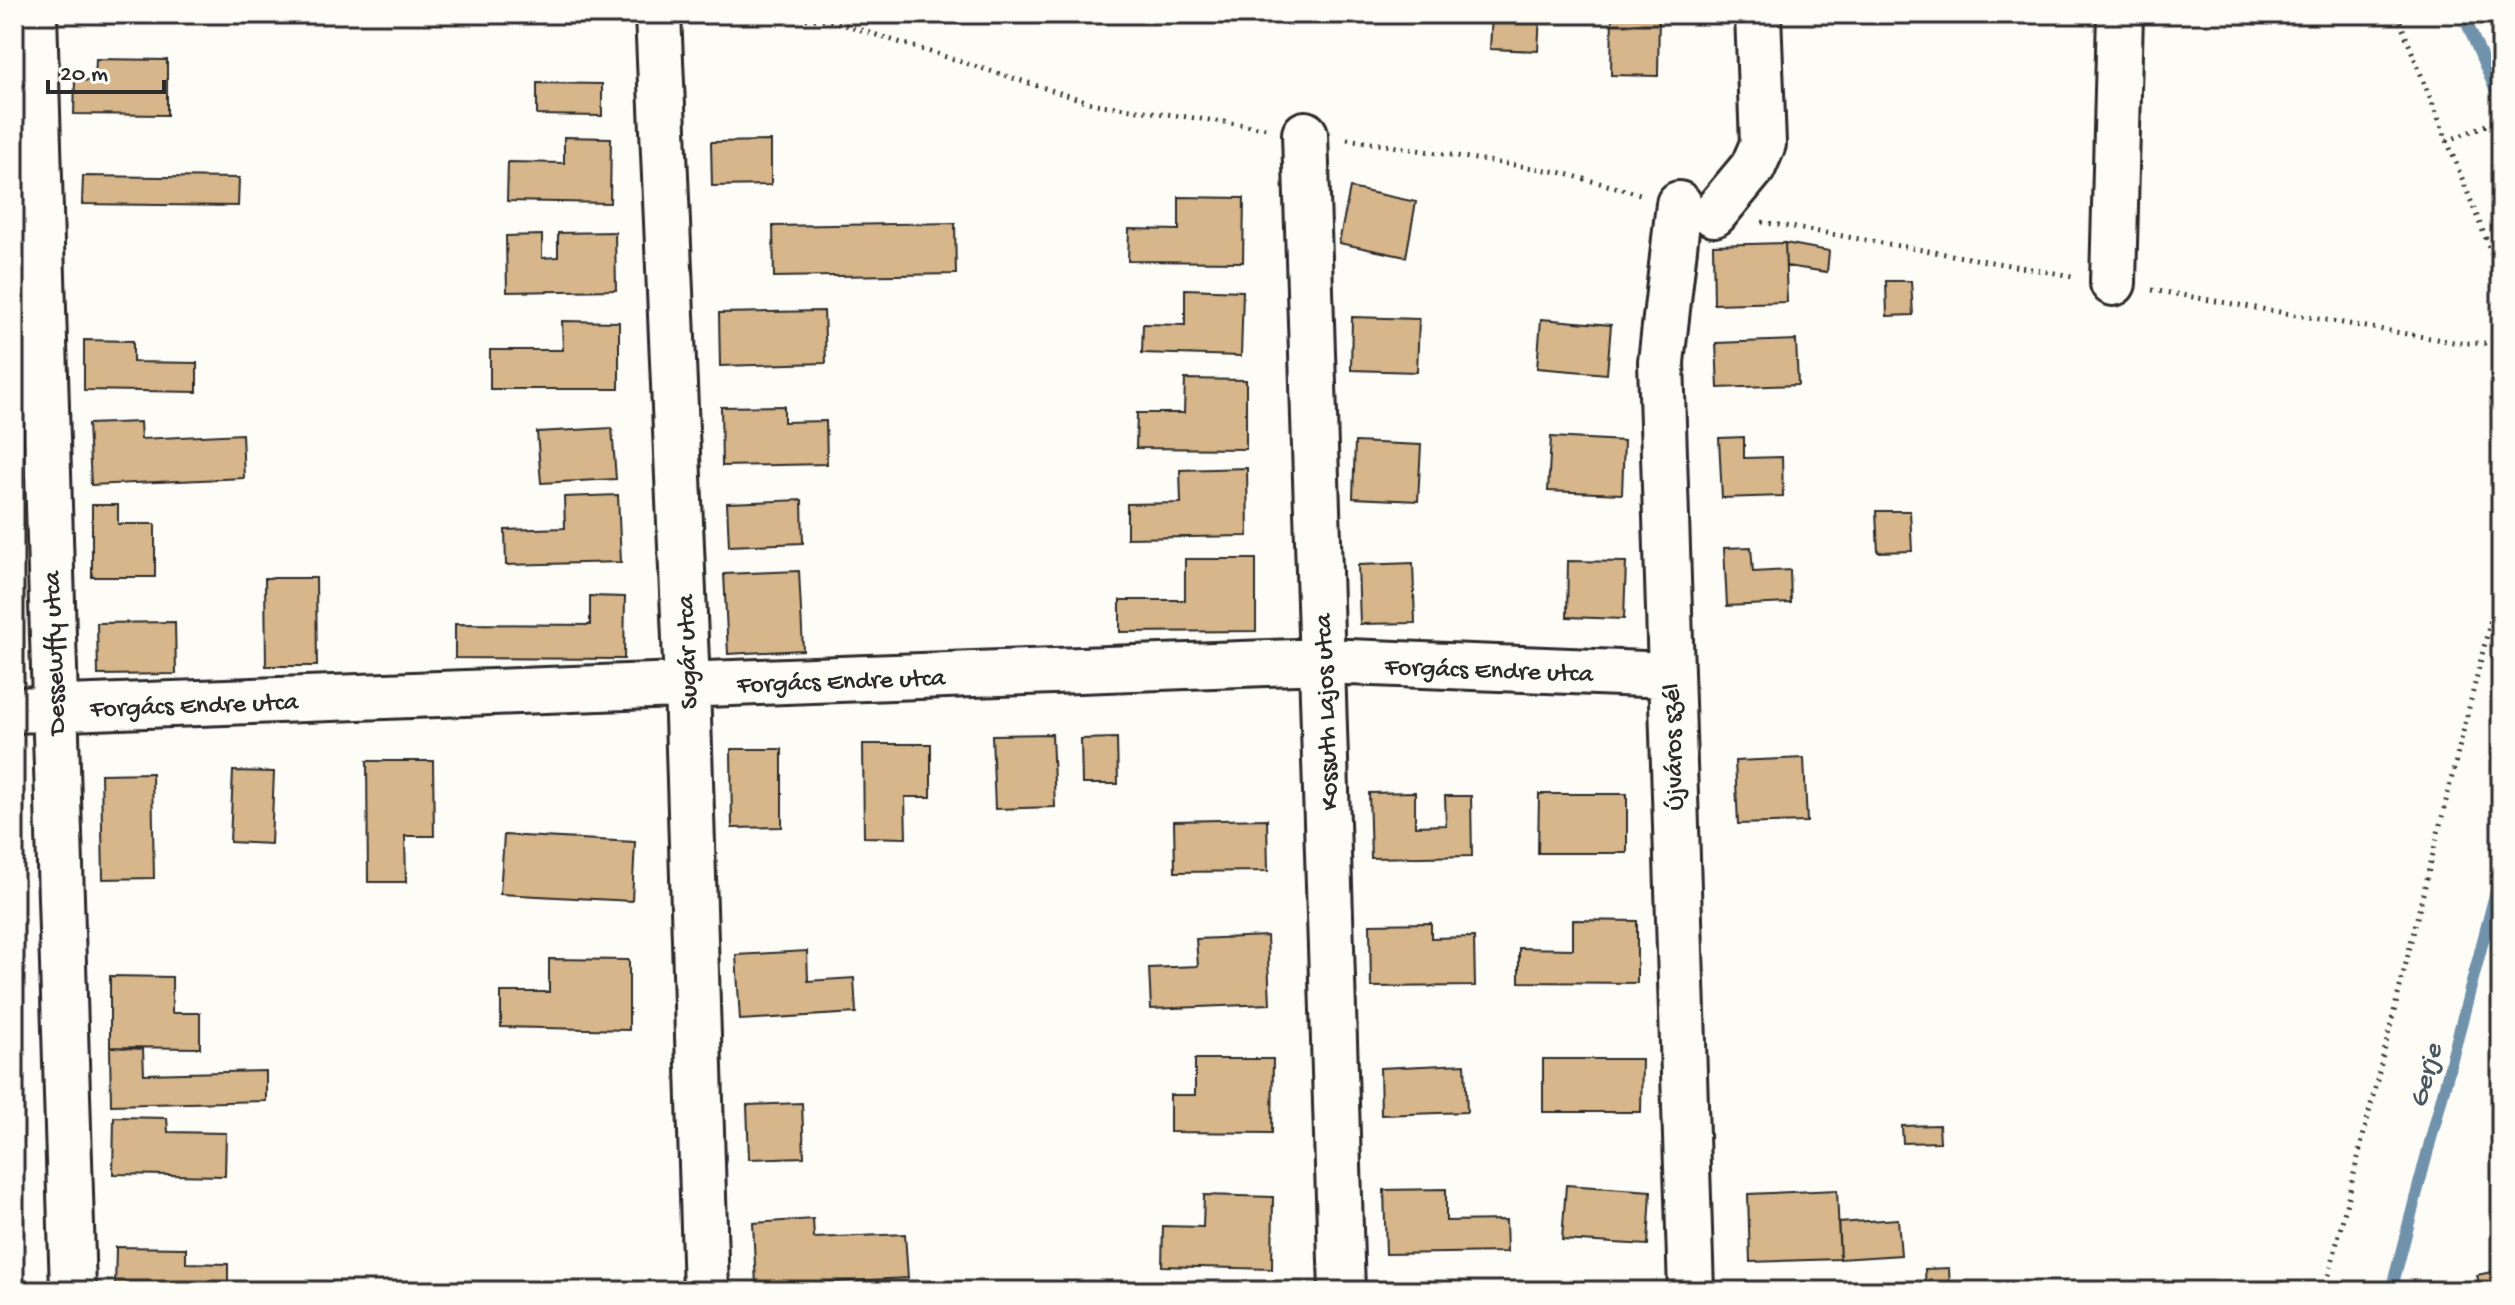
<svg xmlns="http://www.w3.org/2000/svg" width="2515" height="1305" viewBox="0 0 2515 1305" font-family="'Gochi Hand',sans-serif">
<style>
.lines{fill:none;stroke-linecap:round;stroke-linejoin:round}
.stream{stroke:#7092aa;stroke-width:12}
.building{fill:#d6b68a;stroke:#2b2b2b;stroke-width:2}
.minor-casing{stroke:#2b2b2b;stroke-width:50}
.path{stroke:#2b2b2b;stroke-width:5;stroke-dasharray:2 6;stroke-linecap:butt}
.minor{stroke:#fdfcf7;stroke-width:44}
.labels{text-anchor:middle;stroke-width:8;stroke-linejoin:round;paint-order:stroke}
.street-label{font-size:26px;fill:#2b2b2b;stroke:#fdfcf7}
.water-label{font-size:28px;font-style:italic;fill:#485660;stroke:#fdfcf7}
</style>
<rect width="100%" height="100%" fill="#fdfcf7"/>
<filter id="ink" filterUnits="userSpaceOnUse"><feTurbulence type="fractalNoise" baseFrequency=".0125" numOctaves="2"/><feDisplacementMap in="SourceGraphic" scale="16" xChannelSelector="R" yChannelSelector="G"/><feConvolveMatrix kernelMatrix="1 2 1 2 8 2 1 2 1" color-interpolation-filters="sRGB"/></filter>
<g filter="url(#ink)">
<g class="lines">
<path class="stream" d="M2463,14L2501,103
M2391,1291L2501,872"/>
</g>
<path class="building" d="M1492,14H1540L1538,51L1490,49Z
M1612,14H1659L1658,76L1611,75Z
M96,59L167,60V115L74,114L75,80L95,81Z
M537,83L602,84V116L537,115Z
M564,137L611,138L610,203L507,201L508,162L564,163Z
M771,141V185L712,186L711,142Z
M83,176L239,178L238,206L82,204Z
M1350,188L1416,202L1406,257L1339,243Z
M1179,197L1244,198L1243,262L1128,261L1129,229L1179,230Z
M955,223L956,274L774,277L773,226Z
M615,232L616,290L507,292L506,236L542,235V258L558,257V233Z
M1785,243L1787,302L1714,304L1713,245Z
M1785,243L1829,251L1827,272L1786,266Z
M1886,281H1911L1913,315L1887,316Z
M1185,289L1243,291L1241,356L1142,353L1143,324L1185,325Z
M824,311L826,363L720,366L719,313Z
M1352,317L1419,319L1417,372L1351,370Z
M1541,319L1611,325L1607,374L1537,368Z
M562,321L619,322V389H490V350H563Z
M84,340L133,341V362L197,363V392L84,390Z
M1796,340L1798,385L1718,388L1716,343Z
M1185,379L1246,380V449L1136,448L1137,413H1184Z
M784,406V422L826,421L827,464L722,466L721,407Z
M140,422L141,439L242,434L244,478L91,485L88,424Z
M612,428L616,479L541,483L537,432Z
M1551,437L1624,441L1622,494L1548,491Z
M1744,437V458L1782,457L1783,496L1722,498L1719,438Z
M1355,442L1421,445L1418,501L1353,498Z
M1247,468L1248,536L1127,538V504L1181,503L1180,470Z
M618,495L621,562L506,565L505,530L565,528L564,497Z
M802,500L803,543L729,546L727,503Z
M92,505H118V524H155V577H92Z
M1876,511H1910L1912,551L1878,552Z
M1751,547L1753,572L1790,570L1791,603L1727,606L1724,548Z
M1185,559H1256V631L1120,632V600H1185Z
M1568,561L1626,562L1624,619L1567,617Z
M1413,563L1415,623L1360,624L1358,565Z
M799,571L803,650L728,654L724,574Z
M265,578H316L317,666H266Z
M590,596L625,597L624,659L455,658V624L590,625Z
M175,622L176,674L98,675L97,623Z
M1052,734L1055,807L995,809L992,735Z
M1117,738L1118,784H1082L1081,739Z
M863,744H931V797H905L906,838L864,837Z
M731,749H782V827L732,828Z
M1804,758L1807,822L1738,824L1735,761Z
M367,761H433L434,836H405L406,882H368Z
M233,771L274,772L271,844L230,842Z
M152,773L154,878L103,879L101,774Z
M1415,792V826L1446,825L1445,796H1471L1472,856L1371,858L1369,793Z
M1539,794H1627V853H1538Z
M1267,819L1268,871L1175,872L1174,821Z
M504,835L635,842L632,901L500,894Z
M1573,920L1637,921V983L1519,982V948L1573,949Z
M1431,923V938L1474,937L1475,986L1371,987L1370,924Z
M1267,936L1270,1004L1151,1009L1149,968L1198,966L1196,939Z
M807,951L808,981L854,978L856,1013L740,1020L736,955Z
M549,959L629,960V1030L501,1027V992H549Z
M110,976L172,977V1013H200V1048L110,1047Z
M110,1047L143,1049L144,1074L266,1071V1101L111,1105Z
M1195,1059H1273L1272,1133L1170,1132V1095H1195Z
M1543,1059H1642L1641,1112H1543Z
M1465,1064L1467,1112L1381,1115L1380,1068Z
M802,1103L804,1157L749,1159L747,1105Z
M114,1117L167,1118L168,1132L226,1133L225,1176L113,1174Z
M1939,1125L1940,1142L1903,1143L1902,1126Z
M1566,1185L1651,1191L1648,1245L1562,1240Z
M1446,1189V1221L1506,1220L1507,1252L1386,1254L1384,1190Z
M1837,1190L1840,1259L1750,1262L1748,1194Z
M1204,1195L1273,1197L1272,1269L1162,1266L1163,1226L1203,1227Z
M813,1219L814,1238L905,1234L908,1278L756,1286L753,1223Z
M1898,1219L1901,1255L1840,1259L1838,1223Z
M116,1247L186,1248V1263L228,1264V1291H115Z
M1949,1268L1950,1291H1926L1925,1269Z
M2501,1270V1291H2481L2477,1275Z"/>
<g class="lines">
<defs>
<path id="minor" d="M34,14L73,1291
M658,14L687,685L706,1291
M1305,134L1342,1291
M1679,204L1661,362L1691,1291
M1714,214L1753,167L1763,144L1758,14
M2113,283L2120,14
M14,710L1323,661L1669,675"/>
</defs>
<use href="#minor" class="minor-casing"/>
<path class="path" d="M710,14L829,20L1095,104L1266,128
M2397,14L2501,277
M1347,139L1559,172L1640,194
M2447,141L2501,119
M1762,222L2072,276
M2152,290L2459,343H2485L2501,336
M2325,1291L2501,578"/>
<use href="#minor" class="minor"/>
</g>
</g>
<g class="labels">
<g class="street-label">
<text transform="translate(685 652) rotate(-92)" y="9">Sugár utca</text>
<text transform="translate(52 653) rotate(-92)" y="9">Dessewffy utca</text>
<text transform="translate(1489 668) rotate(2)" y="9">Forgács Endre utca</text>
<text transform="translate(841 679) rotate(-2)" y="9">Forgács Endre utca</text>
<text transform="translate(194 703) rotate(-2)" y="9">Forgács Endre utca</text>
<text transform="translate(1324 712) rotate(-92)" y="9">Kossuth Lajos utca</text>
<text transform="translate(1671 747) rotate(-92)" y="9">Újváros szél</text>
</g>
<g class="water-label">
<text transform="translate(2423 1075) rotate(-75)" y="10">Gerje</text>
</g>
</g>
<rect width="2515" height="1305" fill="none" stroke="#fdfcf7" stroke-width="48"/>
<rect x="24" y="24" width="2467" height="1257" fill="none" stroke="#2b2b2b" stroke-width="3" filter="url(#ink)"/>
<path d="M48 80v12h116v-12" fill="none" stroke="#2b2b2b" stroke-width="4"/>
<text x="60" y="80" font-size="24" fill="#2b2b2b" stroke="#fdfcf7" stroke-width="6" paint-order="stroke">20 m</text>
</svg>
